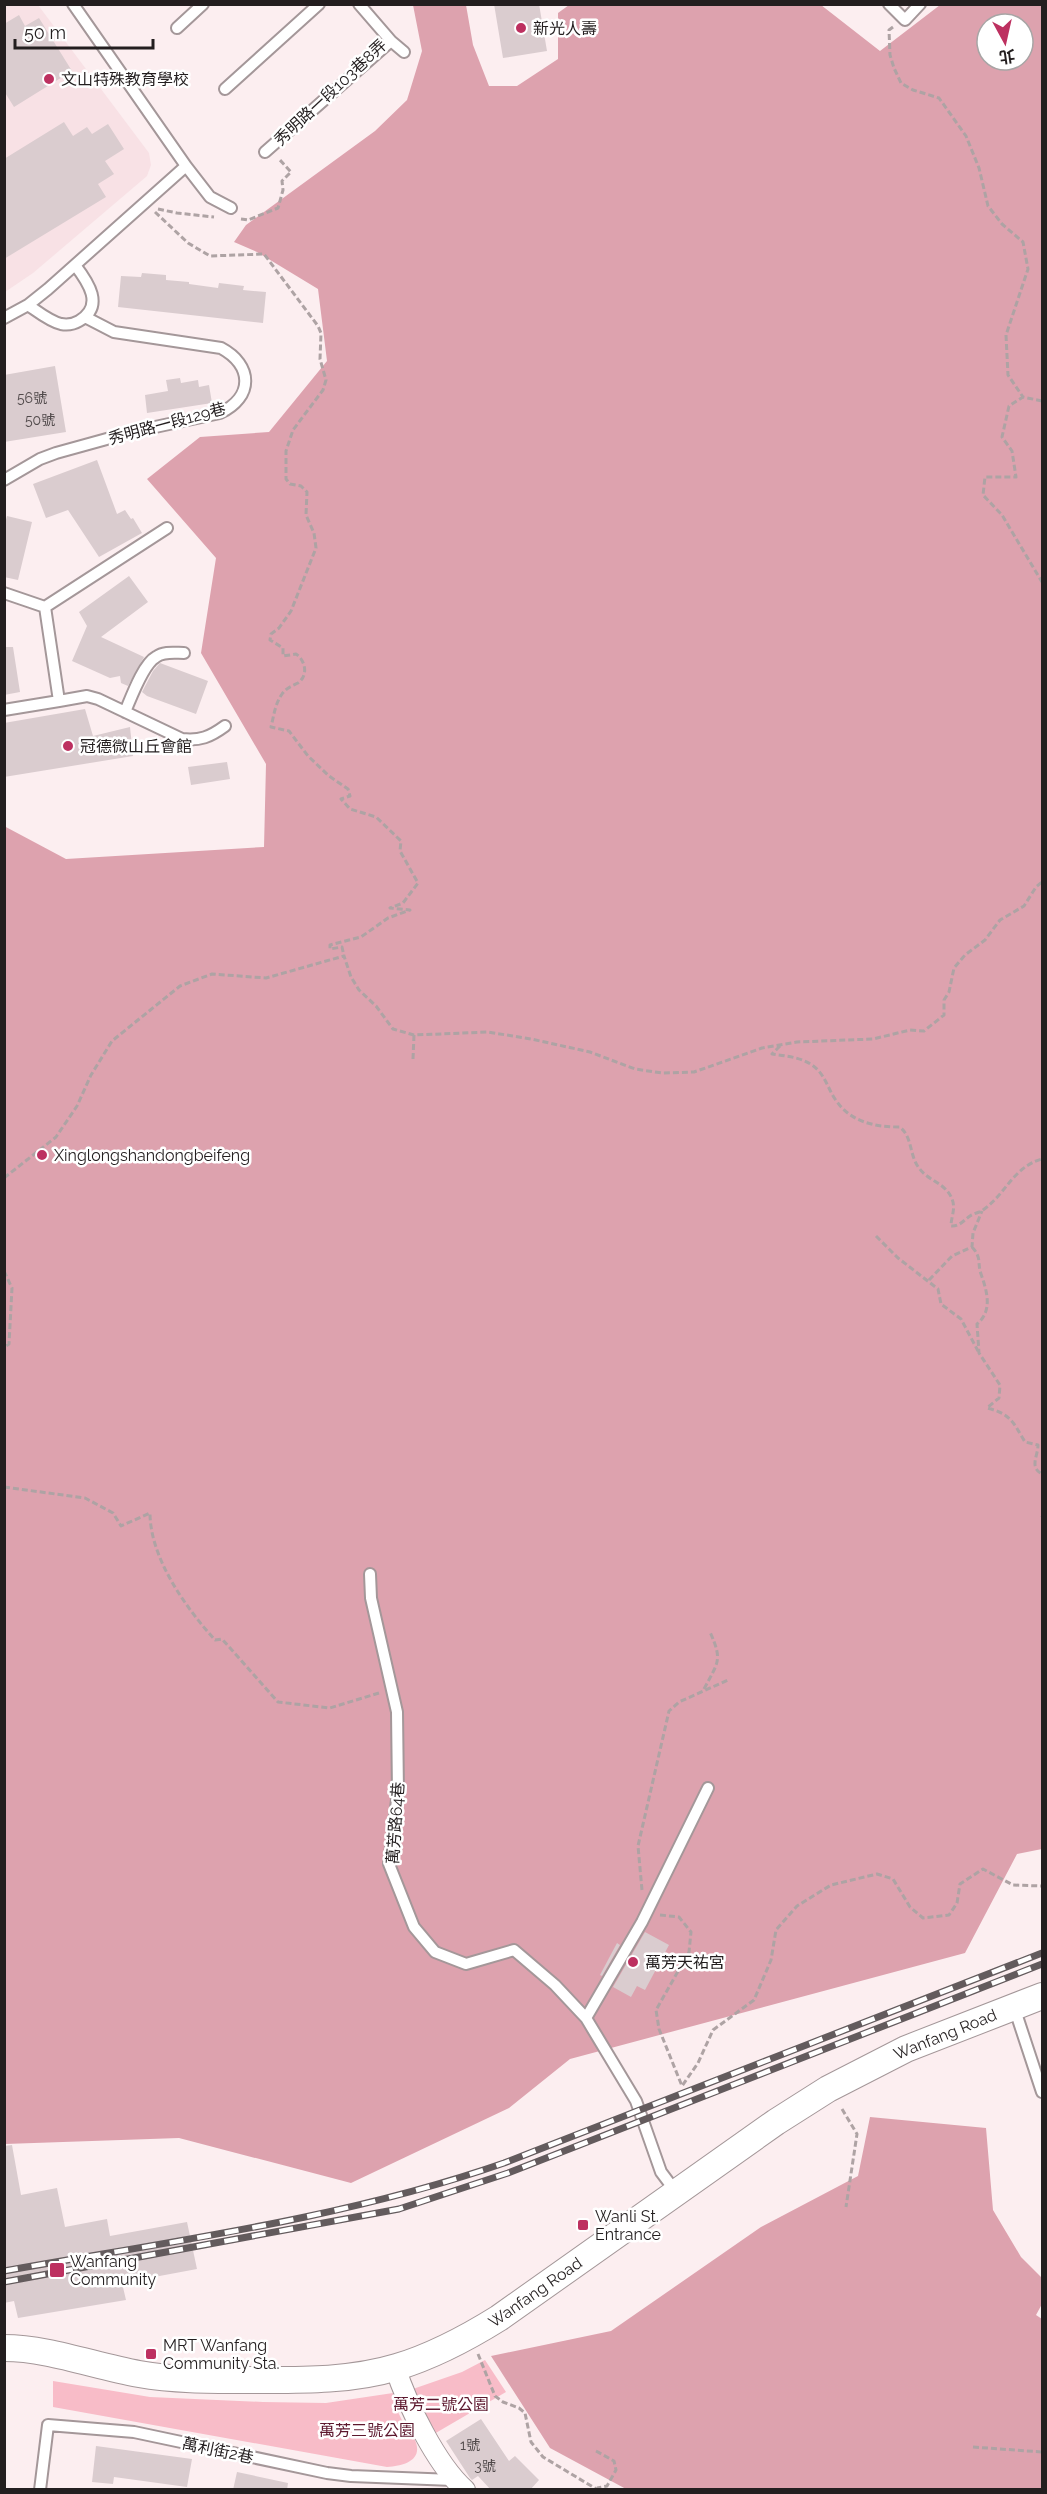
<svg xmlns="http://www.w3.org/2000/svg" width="1047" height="2494" viewBox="0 0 1047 2494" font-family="Raleway,'Noto Sans TC',sans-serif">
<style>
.built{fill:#f8e1e5}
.green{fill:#f8bcc8}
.forest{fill:#dda2ae;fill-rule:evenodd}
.building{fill:#dacccf}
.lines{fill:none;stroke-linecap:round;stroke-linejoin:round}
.service-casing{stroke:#a49799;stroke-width:14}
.minor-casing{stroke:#a49799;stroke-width:22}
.tertiary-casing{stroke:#a49799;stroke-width:28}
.path{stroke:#aea3a4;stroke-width:3;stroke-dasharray:6 3;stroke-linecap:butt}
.service{stroke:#fff;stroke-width:10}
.minor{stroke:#fff;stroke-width:20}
.tertiary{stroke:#fff;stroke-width:26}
.rail-casing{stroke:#635b5d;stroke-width:7}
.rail{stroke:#fff;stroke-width:4.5;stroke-dasharray:14;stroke-linecap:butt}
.poi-dot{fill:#bd3060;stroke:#fff;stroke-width:2}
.labels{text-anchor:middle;stroke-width:5;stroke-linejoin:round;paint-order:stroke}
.number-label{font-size:14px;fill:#514a4b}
.poi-label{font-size:16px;fill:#231e1f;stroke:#fff;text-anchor:start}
.street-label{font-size:16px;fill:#231e1f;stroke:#fff}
.park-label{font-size:16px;fill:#5c172d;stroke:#fff}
</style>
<rect width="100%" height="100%" fill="#fceef0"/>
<path class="built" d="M5,5H38L149,153L151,165L147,176L33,273L5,292Z"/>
<path class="green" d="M485,2360L506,2392L434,2434L410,2390L462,2372Z
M53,2381L150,2397L263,2402L326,2403L393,2393C395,2400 396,2409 400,2416C403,2424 409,2429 413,2436C426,2459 406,2466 387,2467L53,2407Z"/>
<path class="forest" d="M413,5H466L473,45L489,86H517L558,59V13L569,5H821L880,51L940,5H1042V1849L1017,1854L965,1953L570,2059L509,2108L351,2183L179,2138L5,2144L4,826L66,859L264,847L266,764L201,653L216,558L147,479L200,437L269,432L327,361L318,289L257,252L234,242L246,225L375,131L407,100L422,51ZM987,24H1023V60H987Z
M870,2117L986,2128L993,2210L1021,2257L1042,2278V2304L1036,2315L1042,2319V2489H626L550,2448L491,2356L611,2331L761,2227L858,2176Z"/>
<path class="building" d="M494,4H539L547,51L503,58Z
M19,15L25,26L39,18L72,71L14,107L4,91V24Z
M64,122L73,136L87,127L92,134L108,124L124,149L105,161L114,174L98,184L106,197L4,259V159Z
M142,273L166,275V280L189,282V284L218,288L219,283L244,286L243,290L266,292L263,323L118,307L121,276L141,277Z
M55,366L66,432L4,442V375Z
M180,378L181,383L198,380L199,387L209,385L212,403L147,413L145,395L168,391L166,380Z
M97,460L117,514L125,510L131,519L133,518L142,533L99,557L68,510L46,518L33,484Z
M7,516L32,522L18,580L4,577V527Z
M129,576L148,602L101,637L144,657L128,686L121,683L120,676L110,678L72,661L87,626L79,612Z
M4,647H13L20,692L4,695Z
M160,663L208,681L196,714L147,696L142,692L153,671Z
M85,709L93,736L130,727L133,756L4,777V723Z
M227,762L230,779L191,785L188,767Z
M645,1932L669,1945L645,1990L637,1986L631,1997L613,1987Z
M617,1943L620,1945L602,1976L600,1975Z
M12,2145L21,2195L57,2188L65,2227L107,2219L110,2236L187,2222L197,2269L122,2283L126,2300L18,2318L14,2301L4,2303V2146Z
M481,2419L509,2461L515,2456L539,2480L530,2490H491L478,2476L472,2480L470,2478L446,2441Z
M96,2446L192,2459L187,2487L114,2477L113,2484L92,2482Z
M237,2472L288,2483L287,2490H233Z"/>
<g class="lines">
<defs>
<path id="service" d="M889,4L905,20L920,4
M177,28L203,4
M391,41L404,52
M225,89L319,4
M265,152L391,41L359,4
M186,166L210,197L231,208
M28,305C37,311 49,321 61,324C67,325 74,324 79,321C105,306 88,282 75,265
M4,318L28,305L48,289L186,166L73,4
M4,480L40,459L56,453L132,432L220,413C254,397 253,365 221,348L114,332L85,317
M4,593L45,607L59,701L87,696L98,699L182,739C200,741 210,737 225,726
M45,607L167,528
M4,710L59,701
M125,712C131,698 143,664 156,657C164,651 175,653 184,653
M370,1574L371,1598L397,1712L398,1792L389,1864L414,1927L435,1952L466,1964L514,1950L555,1985L586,2018L636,2101L661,2172L676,2192
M1014,2007L1042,2092
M586,2018L642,1922L708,1788
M40,2490L48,2425L134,2432L327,2473L351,2476L453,2480"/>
<path id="minor" d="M395,2367C407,2404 436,2464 465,2490"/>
<path id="tertiary" d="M4,2348C49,2348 94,2366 139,2374C173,2380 208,2380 243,2380C294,2380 348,2382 397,2367C433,2356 467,2338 499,2318L776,2122L828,2089L906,2049L1042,1996"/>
</defs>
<use href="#service" class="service-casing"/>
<use href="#minor" class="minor-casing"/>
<use href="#tertiary" class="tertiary-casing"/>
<path class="path" d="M893,27L889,30L890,55L894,68L901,83L913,90L939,98L966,136L979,168L988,206L1002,224L1023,242L1028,269L1006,335L1008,375L1023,397
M158,209L177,213L214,217
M155,212L188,243L210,256L264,254L318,326L321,333L320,359L326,380L323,390L293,430L286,451V479L290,484L301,486L307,492L306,515L314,533L316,548L291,611L279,628L271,634L270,640L283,648V656L296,654C305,660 309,675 298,683C292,686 286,688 282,694C275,704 274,715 271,727L289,731L308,756L329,776L348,789L350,796L341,799L350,809L376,817L401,841L400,851L418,883L403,903L390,908L410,910L388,918L361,937L330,945V949L342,947L344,956
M241,219L248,220L278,208L283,190L282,181L291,172L279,159
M1042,401L1023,397L1009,406L1002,437L1012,451L1016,477H985L983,495L1002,515L1042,582
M780,1046L772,1054C786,1056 800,1057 812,1065C825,1074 827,1087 835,1099C850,1122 874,1127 900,1127C913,1138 909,1155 919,1168C928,1181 946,1183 952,1199C956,1209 951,1217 951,1226C959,1227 964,1220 970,1216C974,1213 979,1213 983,1210C1006,1194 1013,1167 1042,1159
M413,1059L414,1035
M4,1178L56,1137L77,1106L91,1075L112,1041L180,986L212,974L266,978L344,956L351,977L359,990L376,1006L393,1029L414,1035L488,1032L531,1039L590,1052L635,1069L662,1073L694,1072L762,1048L797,1042L873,1039L910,1030L924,1031L944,1015V1000L949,992L954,968L965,955L985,940L1000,920L1024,906L1036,887L1042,882
M876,1236L898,1258L938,1289L941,1304L961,1319L978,1351
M972,1247C982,1258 977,1262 981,1274C987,1291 993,1311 977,1324L979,1353L1000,1385L999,1398L987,1408C1011,1414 1013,1422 1025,1442L1038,1445C1038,1456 1029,1467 1042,1474
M4,1271L12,1288L9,1344L4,1347
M929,1280L952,1256L972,1247L973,1233L982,1211
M4,1487L85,1498L113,1513L121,1526L150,1513C150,1558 186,1608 215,1640L222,1639L278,1702L330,1708L379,1693
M1042,1516V1517
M704,1689C718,1662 723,1661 710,1632
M642,1890L638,1846L669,1711L679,1702L728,1680
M660,1915L679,1917L691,1932L689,1952L656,2010L659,2029L682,2086L698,2063L713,2030L754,2000L771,1960L776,1930L797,1906L831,1885L877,1874L893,1879L910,1907L923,1918L949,1915L957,1903L960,1884L983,1869L1013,1885L1042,1886
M842,2109L857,2134L846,2207
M478,2354L495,2396L503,2402L519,2408L525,2413L531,2442L543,2457L598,2490
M973,2447L1042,2452
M596,2451L614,2461L616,2470L607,2486L597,2488"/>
<use href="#service" class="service"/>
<use href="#minor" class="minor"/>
<use href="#tertiary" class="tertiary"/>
<defs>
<path id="rail" d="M4,2271C172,2241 343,2219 504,2163L1042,1953
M4,2282L399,2209L508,2173L1042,1964"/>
</defs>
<use href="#rail" class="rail-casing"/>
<use href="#rail" class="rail"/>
</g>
<g class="poi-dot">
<circle cx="521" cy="28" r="6"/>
<circle cx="49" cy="79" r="6"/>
<circle cx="68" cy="746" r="6"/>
<circle cx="42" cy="1155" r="6"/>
<circle cx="633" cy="1962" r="6"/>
<rect x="577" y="2219" width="12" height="12" rx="3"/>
<rect x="49" y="2262" width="16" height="16" rx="3"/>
<rect x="145" y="2348" width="12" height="12" rx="3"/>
</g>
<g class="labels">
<g class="number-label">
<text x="32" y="403">56號</text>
<text x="40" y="425">50號</text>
<text x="470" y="2450">1號</text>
<text x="485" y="2471">3號</text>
</g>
<g class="poi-label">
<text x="533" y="34">新光人壽</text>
<text x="61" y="85">文山特殊教育學校</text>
<text x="80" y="752">冠德微山丘會館</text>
<text x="54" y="1161">Xinglongshandongbeifeng</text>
<text x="645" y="1968">萬芳天祐宮</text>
<text x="595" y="2222">Wanli St.<tspan x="595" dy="18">Entrance</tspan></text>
<text x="70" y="2267">Wanfang<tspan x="70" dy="18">Community</tspan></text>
<text x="163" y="2351">MRT Wanfang<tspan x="163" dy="18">Community Sta.</tspan></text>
</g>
<g class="street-label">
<text transform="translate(330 92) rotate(-43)" y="6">秀明路一段103巷8弄</text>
<text transform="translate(167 423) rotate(-15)" y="6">秀明路一段129巷</text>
<text transform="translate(395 1823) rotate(-86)" y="6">萬芳路64巷</text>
<text transform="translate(945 2034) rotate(-22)" y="6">Wanfang Road</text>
<text transform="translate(535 2292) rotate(-35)" y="6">Wanfang Road</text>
<text transform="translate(218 2450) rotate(12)" y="6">萬利街2巷</text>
</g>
<g class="park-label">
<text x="441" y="2410">萬芳二號公園</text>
<text x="367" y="2436">萬芳三號公園</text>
</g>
</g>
<rect width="1047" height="2494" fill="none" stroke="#231e1f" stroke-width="12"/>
<g transform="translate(1005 42) rotate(172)"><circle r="28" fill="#ffffff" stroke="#a7a5a5" stroke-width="1.5"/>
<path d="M0-4.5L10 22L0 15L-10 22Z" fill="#bd3060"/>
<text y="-9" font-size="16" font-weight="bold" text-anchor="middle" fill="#231e1f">北</text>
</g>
<path d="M15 39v9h138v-9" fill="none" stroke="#231e1f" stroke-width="3"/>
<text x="24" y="39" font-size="18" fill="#231e1f" stroke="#ffffff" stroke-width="4.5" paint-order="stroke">50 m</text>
</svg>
